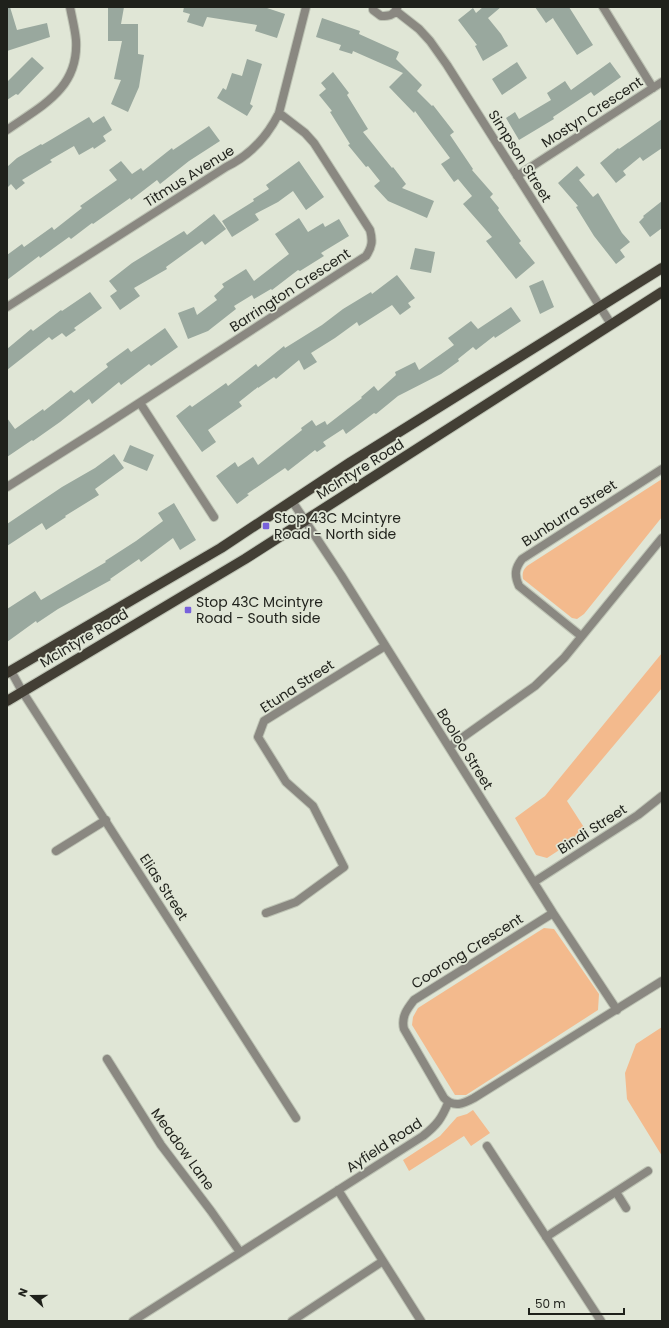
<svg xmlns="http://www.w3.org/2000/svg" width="669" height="1328" viewBox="0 0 669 1328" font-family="Poppins,sans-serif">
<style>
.green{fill:#f3ba8d}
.building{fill:#99a89e}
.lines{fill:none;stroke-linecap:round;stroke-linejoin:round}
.minor-casing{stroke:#bdc3b4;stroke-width:10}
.primary-casing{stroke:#bdc3b4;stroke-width:12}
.minor{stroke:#8a8881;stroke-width:8}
.primary{stroke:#433f35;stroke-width:10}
.poi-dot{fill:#7861dc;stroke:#e0e6d6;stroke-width:1.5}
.labels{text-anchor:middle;stroke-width:3.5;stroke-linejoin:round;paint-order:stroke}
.street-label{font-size:14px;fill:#1f211b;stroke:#e0e6d6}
.poi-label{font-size:14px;fill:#1f211b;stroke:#e0e6d6;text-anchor:start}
</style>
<rect width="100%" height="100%" fill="#e0e6d6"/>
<path class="green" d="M662,479V517L584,614L577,619L572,618L523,579C522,573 523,570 527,566Z
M662,653V688L567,801L587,832L547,858L536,855L515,818L545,796Z
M544,928L554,929L599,994L598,1010L466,1095H455L412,1025L413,1017L418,1008Z
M662,1027V1156L627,1099L625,1073L636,1044Z
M473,1110L490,1133L471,1146L464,1136L409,1171L403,1160L440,1136L457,1117L467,1114Z"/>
<path class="building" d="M7,7H10L17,30L47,23L50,37L7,51Z
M108,7H124L121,24H138V54L144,55L139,87L128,112L111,104L121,80L114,79L122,41H108Z
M184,7H264L285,14L277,38L255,31L257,25L207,17L203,27L187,22L190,14L183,12Z
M483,7H501L488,18L501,34L508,46L483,61L475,46L477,45L458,20L473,8L476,13Z
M535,7H569L593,45L577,55L554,20L553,18L546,23Z
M322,18L360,31L359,34L399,52L396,59L422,85L417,91L432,106L433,105L454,132L450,135L473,169L472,170L493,194L490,197L499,208L498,210L521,241L519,243L535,263L516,279L486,241L492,237L463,204L472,196L458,179L454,182L441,164L450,158L415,111L414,113L389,87L403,73L353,51L352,54L339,50L341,45L316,37Z
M32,57L44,68L18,95L16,94L7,100V82Z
M247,59L262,64L250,104L253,106L247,116L217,98L223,88L226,90L232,73L242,76Z
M517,62L527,78L502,95L492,79Z
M610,62L621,77L594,96L591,92L553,117L554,119L519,140L506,118L515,112L519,119L551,100L547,93L565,81L571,90Z
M333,72L349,93L347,95L368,129L363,132L392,168L393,167L406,184L402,188L434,201L427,218L388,201L374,186L380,181L368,166L366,167L348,145L350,144L330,112L332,111L319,95L326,89L321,83Z
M104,116L112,130L103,136L106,141L94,149L93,147L79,155L74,146L50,160L52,162L22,180L25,183L16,190L11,184L7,188V167L17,158L41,144L42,145L89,117L93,123Z
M662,119V148L643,161L640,157L623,171L626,175L616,183L600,163L618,148L619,149Z
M209,126L220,141L189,161L160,184L157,180L131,200L130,198L93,224L92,223L71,239L69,237L40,258L39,256L7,280V255L22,244L24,247L52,227L54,230L82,208L80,206L117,180L109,170L121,161L132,174L141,168L143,171L172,148L173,150Z
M299,161L324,197L306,210L293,191L278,202L255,214L259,220L232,237L222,221L254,201L253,199L269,189L266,185Z
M577,166L585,175L579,180L593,197L598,193L622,233L630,242L620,250L625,257L616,264L594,236L576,207L578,206L558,183Z
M662,201V228L650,237L639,222L644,217L643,216Z
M214,214L226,229L205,245L202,241L166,267L167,269L134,288L140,296L120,310L110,296L117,291L109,281L132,263L184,231L187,235Z
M299,218L308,232L323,223L325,227L339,219L349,236L321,253L324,256L300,271L298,270L272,290L271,289L254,299L252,295L234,306L236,309L208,331L188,339L178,313L194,307L197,315L217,300L214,296L224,287L222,284L246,269L254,281L289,254L275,234Z
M415,248L435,252L431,273L410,269Z
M397,275L415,298L408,303L411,307L400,315L392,305L359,326L357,322L335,338L311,353L317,362L304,370L299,360L276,379L274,377L258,388V387L239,402L242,406L208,430L216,442L202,452L176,416L190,405L192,407L226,383L228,386L256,364L258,367L284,346L285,348L322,325L343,309L371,292L372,294Z
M543,280L554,307L540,314L529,286Z
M90,292L102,308L74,328L76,330L66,337L62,333L52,340L49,337L7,370V349L31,329L33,331L61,310L62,311Z
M511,307L521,321L495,338L494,336L476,350L473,347L458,359L459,361L441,374L398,396L376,414L374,413L346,434L343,429L323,442L326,446L317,452L315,450L288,471L285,468L247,494L249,495L237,504L216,476L235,462L238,467L253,457L258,465L302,430L301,428L312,420L316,426L325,421L327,425L362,398L361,397L374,386L378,391L396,375L395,372L415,362L419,370L454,345L448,338L471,321L478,329Z
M165,328L178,347L151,366L149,364L121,385L119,382L92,404L89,399L60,422L33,441L32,440L7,457V418L15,429L43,409L44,411L71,390L74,393L108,367L106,364L128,348L131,352Z
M130,445L154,455L147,471L123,461Z
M114,454L124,468L95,489L99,495L65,516L66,517L46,530L42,523L7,546V524L62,487L95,468Z
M174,503L196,540L180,550L173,538L141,562L139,559L110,579L111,580L58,609L37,623L36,621L7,642V609L35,591L41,600L106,562L105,561L136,541L163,521L158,513Z"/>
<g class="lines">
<defs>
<path id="minor" d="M373,7V10L381,16C388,16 394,16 397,8
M603,7L653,88
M396,11L419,29L430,41L447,65L611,324
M7,130C41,106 79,89 76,40C75,29 72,18 70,7
M517,176L662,82
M7,307L226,167C251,155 267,137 279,113L306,7
M140,403L214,517
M7,487L99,429L366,256C372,247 373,241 370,230L314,143L305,133L279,113
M292,501L341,575L553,913L617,1010
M581,636L519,586C514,575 515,568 522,559L662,469
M11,671L22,691L296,1118
M449,747L535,686L564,658L662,538
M56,851L106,820
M534,882L638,815L662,796
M266,913L296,902L344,867L313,806L286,782L258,737L264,721L385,646
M553,913L414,1000C407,1009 401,1017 404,1029L444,1098C454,1108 463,1104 474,1098L662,981
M107,1059L161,1145L211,1211L240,1252
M487,1146L601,1321
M338,1190L421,1321
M616,1192L626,1208
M546,1237L648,1171
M133,1321L423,1136C437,1125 442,1118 448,1103
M292,1321L383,1261"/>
<path id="primary" d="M7,673L221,548L351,462L662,268
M7,701L245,559L662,292"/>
</defs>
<use href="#minor" class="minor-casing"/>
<use href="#primary" class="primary-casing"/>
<use href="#minor" class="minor"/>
<use href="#primary" class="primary"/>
</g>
<g class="poi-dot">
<rect x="262" y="522" width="8" height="8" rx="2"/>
<rect x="184" y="606" width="8" height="8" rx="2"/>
</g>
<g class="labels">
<g class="street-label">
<text transform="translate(592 112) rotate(-33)" y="5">Mostyn Crescent</text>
<text transform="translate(520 156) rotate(58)" y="5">Simpson Street</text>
<text transform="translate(189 176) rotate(-32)" y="5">Titmus Avenue</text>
<text transform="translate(290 290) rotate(-33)" y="5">Barrington Crescent</text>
<text transform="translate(360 469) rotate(-32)" y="5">McIntyre Road</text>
<text transform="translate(569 513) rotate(-33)" y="5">Bunburra Street</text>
<text transform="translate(84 638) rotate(-31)" y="5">McIntyre Road</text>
<text transform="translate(297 686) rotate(-33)" y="5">Etuna Street</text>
<text transform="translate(465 749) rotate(58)" y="5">Booloo Street</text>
<text transform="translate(592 829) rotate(-33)" y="5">Bindi Street</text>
<text transform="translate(164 887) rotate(57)" y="5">Elias Street</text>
<text transform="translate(467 951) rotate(-32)" y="5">Coorong Crescent</text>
<text transform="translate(384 1145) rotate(-33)" y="5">Ayfield Road</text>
<text transform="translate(183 1149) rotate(54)" y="5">Meadow Lane</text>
</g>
<g class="poi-label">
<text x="274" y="523">Stop 43C Mcintyre<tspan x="274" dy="16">Road - North side</tspan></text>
<text x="196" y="607">Stop 43C Mcintyre<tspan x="196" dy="16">Road - South side</tspan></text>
</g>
</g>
<rect width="669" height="1328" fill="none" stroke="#1f211b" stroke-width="16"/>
<g transform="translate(32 1296) rotate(291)" stroke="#e0e6d6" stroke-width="3" paint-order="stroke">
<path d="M0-3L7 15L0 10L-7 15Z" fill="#1f211b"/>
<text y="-6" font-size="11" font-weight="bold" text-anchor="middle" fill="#1f211b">N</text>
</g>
<path d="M529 1308v6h95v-6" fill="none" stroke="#1f211b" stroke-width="2"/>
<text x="535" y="1308" font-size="12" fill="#1f211b" stroke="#e0e6d6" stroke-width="3" paint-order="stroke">50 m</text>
</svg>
